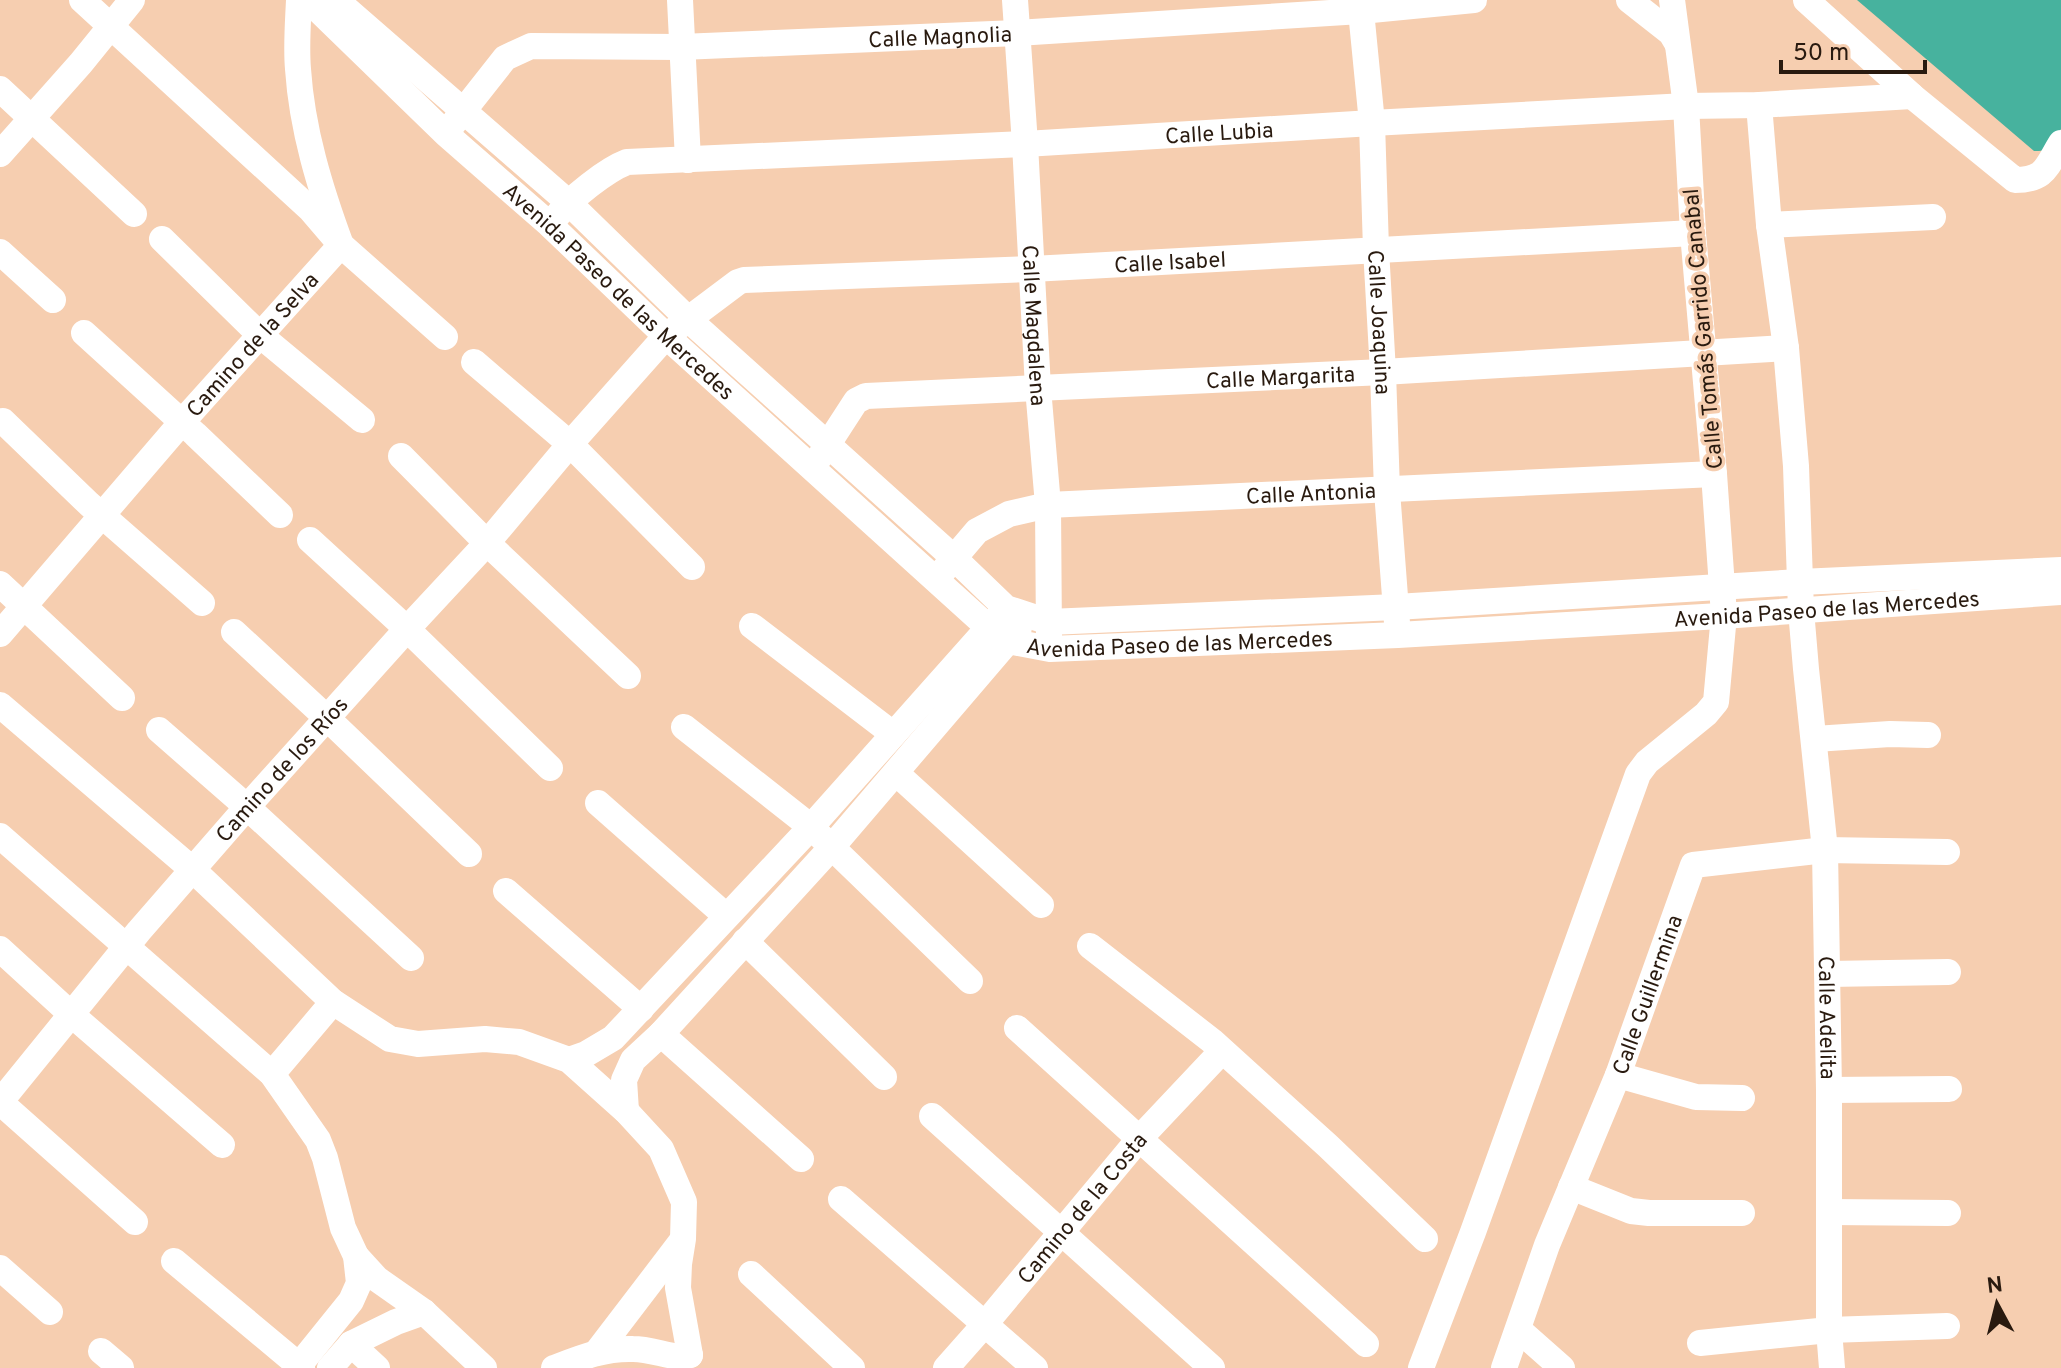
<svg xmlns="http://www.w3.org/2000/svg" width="2061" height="1368" viewBox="0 0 2061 1368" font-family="Overpass,sans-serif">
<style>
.water{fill:#47b29e}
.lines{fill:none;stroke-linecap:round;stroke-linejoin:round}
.minor{stroke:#fff;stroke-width:26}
.labels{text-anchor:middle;stroke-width:7;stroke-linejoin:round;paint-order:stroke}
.street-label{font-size:22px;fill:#291a0f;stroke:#f6ceb0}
</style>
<rect width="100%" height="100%" fill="#f6ceb0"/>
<path class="water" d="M1857,0H2061V129C2054,142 2051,152 2034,151Z"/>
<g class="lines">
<g class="minor">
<path d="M82,0L311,210L341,245L445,337"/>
<path id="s1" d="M308,0L446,134L549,224L666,336L989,628L1008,641L1050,649L1398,635L1737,615L2061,592"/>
<path d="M336,0L568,202L688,319L954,558L1006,608L1049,622L1396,607L1800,582L2061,570"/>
<path d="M680,0L688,160"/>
<path id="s2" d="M1015,0L1025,144L1038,388L1048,505L1049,638"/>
<path d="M1629,0L1671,33L1677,43"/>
<path d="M1806,0L1912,96L2015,180C2046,180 2046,167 2061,143"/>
<path id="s3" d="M1361,11L1372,123L1376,249L1383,372L1387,491L1397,623"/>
<path d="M0,89L134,214"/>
<path id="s4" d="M1759,105L1769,225L1786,348L1796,466L1801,610L1806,669L1825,850L1829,1090V1330L1832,1368"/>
<path id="s5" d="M453,124L505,58L531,46L681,47L1017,33L1361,11L1474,0"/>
<path d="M0,154L81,63L132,0"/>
<path id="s6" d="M557,216C571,198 606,170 627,162L1025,144L1372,123L1686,106L1759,105L1912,96"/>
<path d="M1769,225L1933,217"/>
<path d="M162,239L261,336L362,420"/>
<path d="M0,252L53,300"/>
<path d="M84,333L195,434L280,515"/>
<path d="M474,362L570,444L692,567"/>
<path d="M3,421L89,504L202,603"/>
<path d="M401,456L487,543L628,676"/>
<path id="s7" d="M819,458L856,401L866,396L1383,372L1786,348"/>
<path d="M310,540L407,629L550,768"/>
<path id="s8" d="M943,571L977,531L1009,514L1048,505L1714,474"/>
<path d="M0,584L122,698"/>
<path d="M752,626L893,734"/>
<path d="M234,632L328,719L469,854"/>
<path id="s9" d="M0,634L182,422L341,245C320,188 302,130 298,69C296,46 298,23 299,0"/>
<path d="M0,705L193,870L333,1002L390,1039L418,1044L485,1039L519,1042L569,1060L626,1111L661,1149L684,1202L683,1239L679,1264L678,1288L690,1355"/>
<path d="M684,727L811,827L970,981"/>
<path d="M159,730L247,807L411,958"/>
<path d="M1815,739L1890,734L1928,735"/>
<path d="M896,773L1041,905"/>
<path d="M598,803L726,916"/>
<path d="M0,836L272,1074L318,1140L325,1158L343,1228L356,1256L359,1283L351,1301L297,1368"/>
<path d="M506,891L641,1009"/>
<path d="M745,941L884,1077"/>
<path d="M1090,946L1212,1041L1328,1146L1425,1239"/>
<path d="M0,949L72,1015L222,1145"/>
<path d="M1828,974L1948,972"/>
<path d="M1017,1028L1366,1344"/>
<path d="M661,1034L801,1159"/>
<path d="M569,1060L586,1054L613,1038L811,827L998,617"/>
<path d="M272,1074L333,1002"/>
<path d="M1618,1075L1696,1097L1742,1098"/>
<path d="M1829,1090L1949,1089"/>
<path id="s10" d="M0,1102L139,931L247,807L407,629L487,543L570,444L666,336L738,282L744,280L1032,269L1693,233"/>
<path d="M0,1102L135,1222"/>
<path d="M626,1111L624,1080L633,1060L661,1034L831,848L1019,628"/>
<path d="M932,1116L1212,1368"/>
<path d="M1571,1187L1631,1211L1649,1213H1742"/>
<path d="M841,1199L1035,1368"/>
<path d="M1829,1212L1948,1213"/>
<path d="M356,1256L377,1279L424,1312L484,1368"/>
<path d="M174,1261L302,1368"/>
<path d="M0,1268L50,1312"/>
<path d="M751,1274L852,1368"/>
<path d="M1519,1330L1562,1368"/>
<path d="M1700,1343L1829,1330L1947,1326"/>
<path d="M351,1344L377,1368"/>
<path d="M101,1351L121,1368"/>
<path d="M597,1352L681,1242"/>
<path d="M330,1368L351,1344L396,1322L424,1312"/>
<path d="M554,1368C580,1358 604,1348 633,1349C650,1349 666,1356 682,1357L690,1355"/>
<path id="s11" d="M946,1368L985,1324L1139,1139L1222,1051"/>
<path d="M1421,1368L1473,1232L1638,774L1647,762L1706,714L1716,702L1724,615L1714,474L1693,233L1686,106L1672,0"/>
<path id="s12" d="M1504,1368L1547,1245L1618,1075L1693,865L1825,850L1947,852"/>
</g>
</g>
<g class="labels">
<g class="street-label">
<text dy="8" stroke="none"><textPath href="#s5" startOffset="522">Calle Magnolia</textPath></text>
<text dy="8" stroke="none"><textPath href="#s6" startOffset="682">Calle Lubia</textPath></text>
<text dy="8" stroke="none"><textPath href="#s10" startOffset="1538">Calle Isabel</textPath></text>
<text dy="8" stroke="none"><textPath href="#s1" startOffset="426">Avenida Paseo de las Mercedes</textPath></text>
<text dy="8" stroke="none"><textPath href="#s3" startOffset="312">Calle Joaquina</textPath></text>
<text dy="8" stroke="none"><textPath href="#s2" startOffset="326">Calle Magdalena</textPath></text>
<text transform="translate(1702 329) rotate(-95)" y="8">Calle Tomás Garrido Canabal</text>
<text dy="8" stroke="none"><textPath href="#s9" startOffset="384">Camino de la Selva</textPath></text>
<text dy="8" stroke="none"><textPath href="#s7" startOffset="494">Calle Margarita</textPath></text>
<text dy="8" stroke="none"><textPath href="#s8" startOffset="392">Calle Antonia</textPath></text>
<text dy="8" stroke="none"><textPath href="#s1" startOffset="1770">Avenida Paseo de las Mercedes</textPath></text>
<text dy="8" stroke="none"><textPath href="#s1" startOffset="1122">Avenida Paseo de las Mercedes</textPath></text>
<text dy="8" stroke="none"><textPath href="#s10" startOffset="436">Camino de los Ríos</textPath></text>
<text dy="8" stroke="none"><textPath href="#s12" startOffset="400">Calle Guillermina</textPath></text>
<text dy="8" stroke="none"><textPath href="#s4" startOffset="916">Calle Adelita</textPath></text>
<text dy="8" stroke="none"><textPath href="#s11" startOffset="210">Camino de la Costa</textPath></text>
</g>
</g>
<g transform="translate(1997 1304) rotate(353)" stroke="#f6ceb0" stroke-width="6" paint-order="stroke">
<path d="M0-6L14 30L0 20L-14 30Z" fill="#291a0f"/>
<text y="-12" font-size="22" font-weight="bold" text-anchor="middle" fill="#291a0f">N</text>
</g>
<path d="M1781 60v12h144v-12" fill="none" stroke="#291a0f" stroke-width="4"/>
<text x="1793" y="60" font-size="24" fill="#291a0f" stroke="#f6ceb0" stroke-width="6" paint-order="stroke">50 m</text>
</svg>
